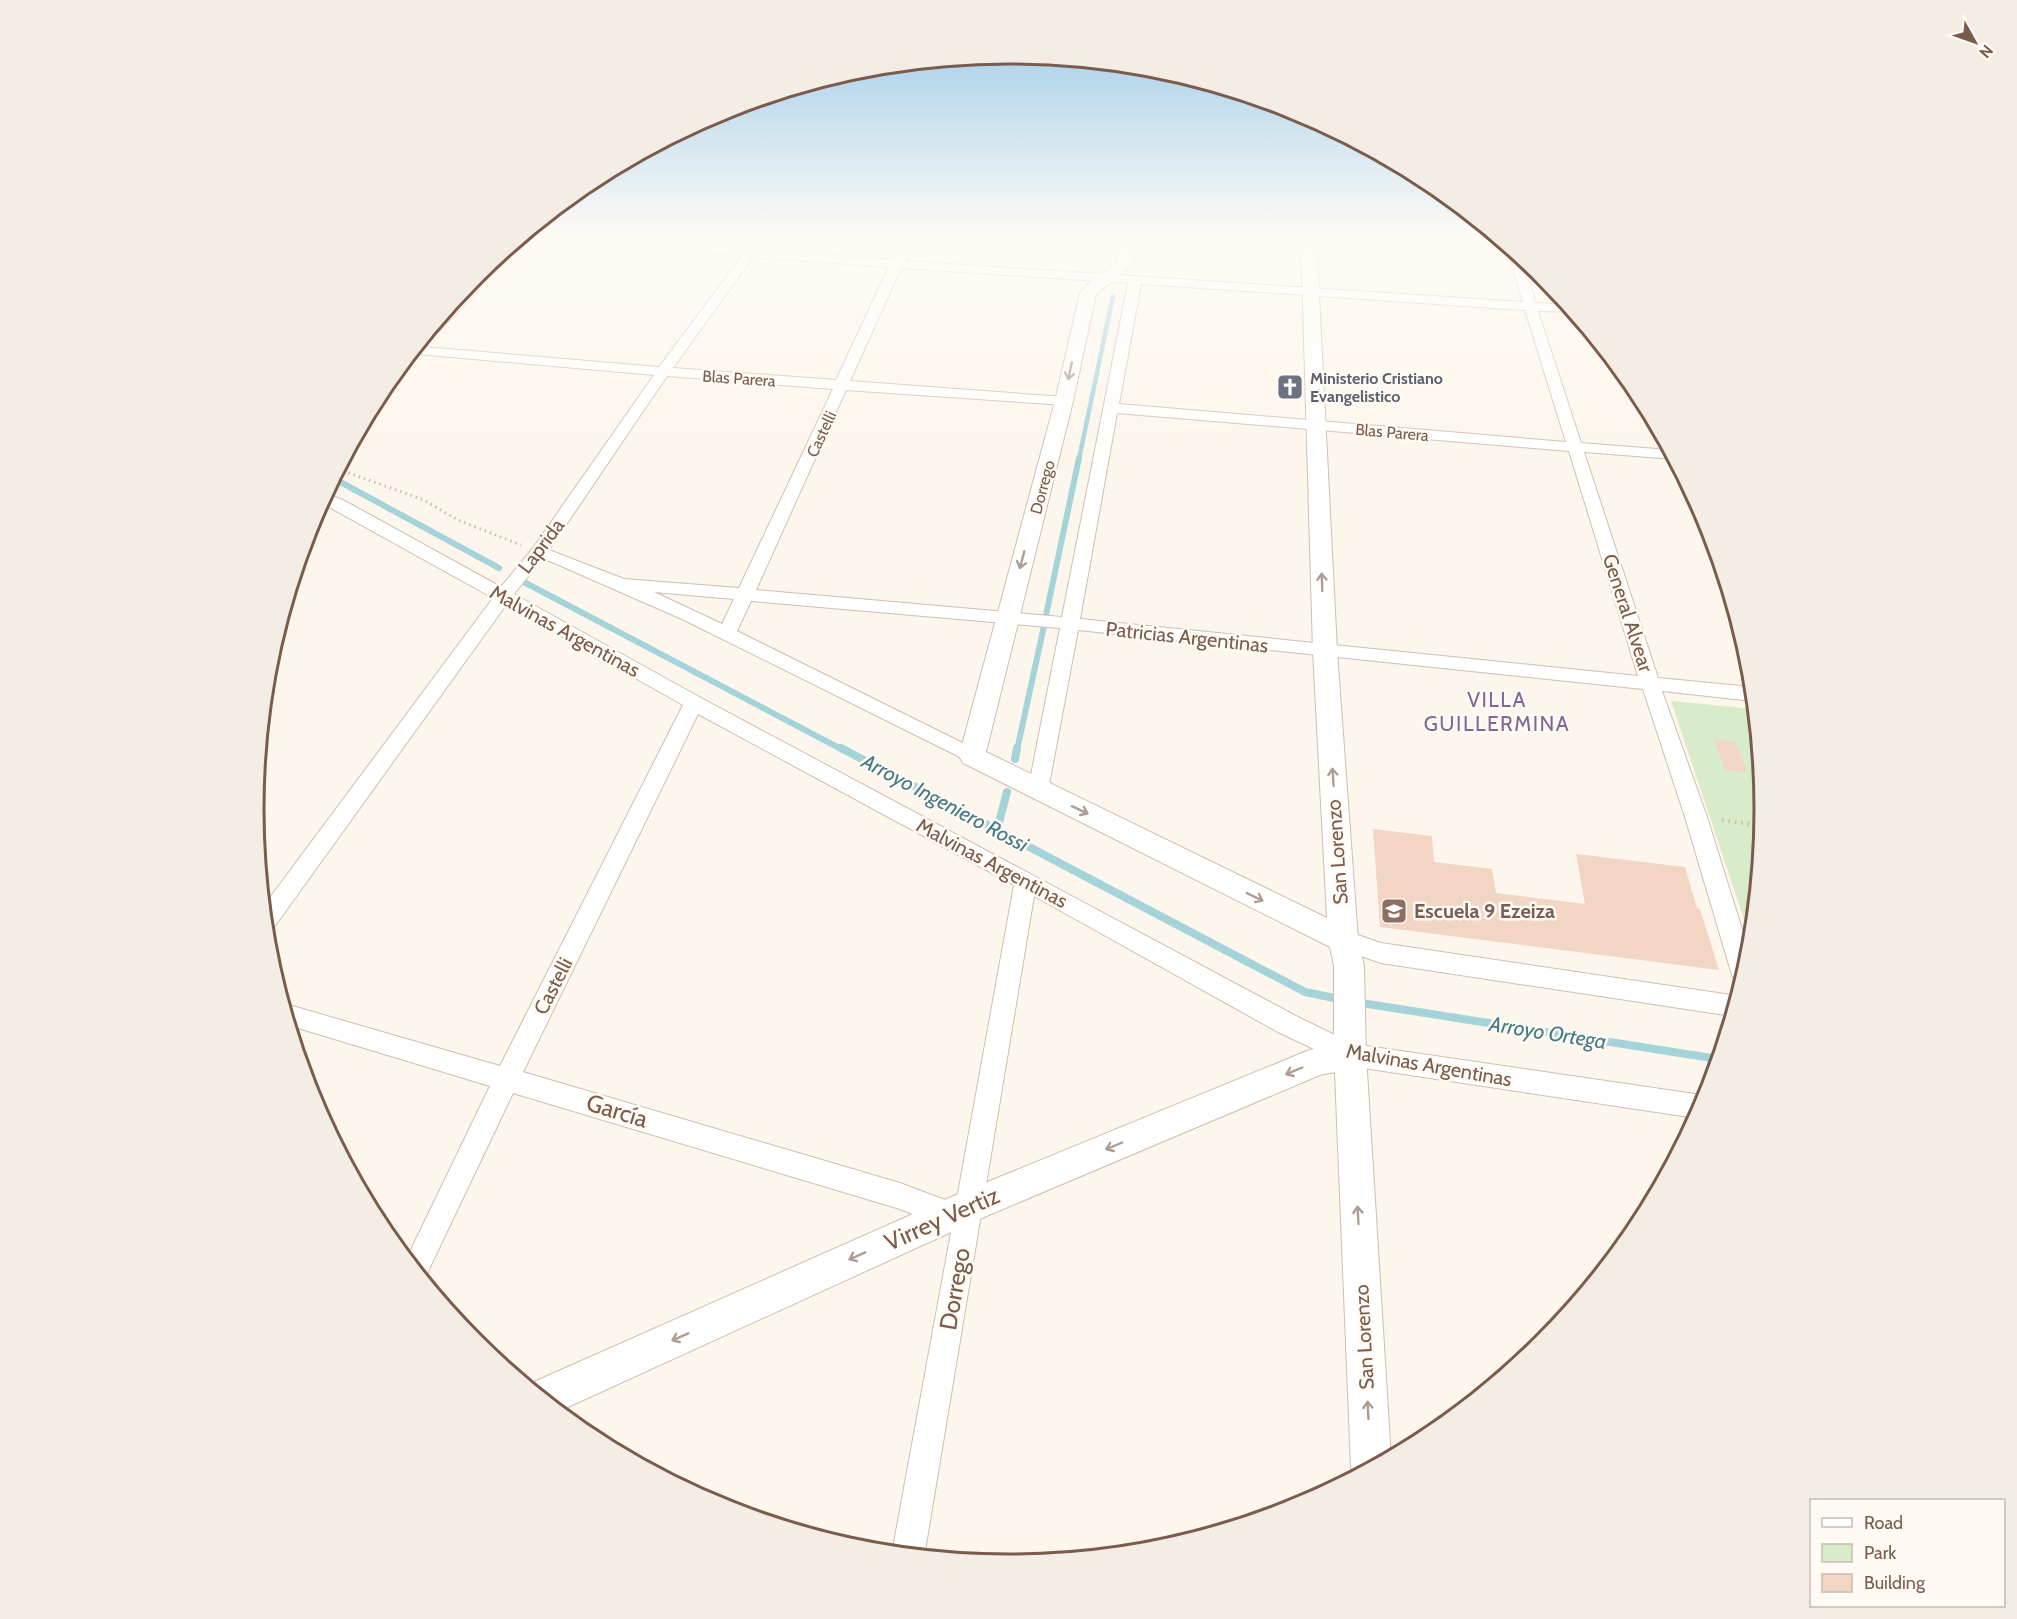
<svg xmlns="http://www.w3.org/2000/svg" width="2017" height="1619" viewBox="0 0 2017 1619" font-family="Cabin,sans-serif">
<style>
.green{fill:#d8ecc9}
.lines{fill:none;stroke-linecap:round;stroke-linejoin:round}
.stream-far2{stroke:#a5d3da;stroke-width:4.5}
.stream-far1{stroke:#a5d3da;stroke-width:6}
.stream{stroke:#a5d3da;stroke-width:8}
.building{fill:#f3d5c3}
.minor-casing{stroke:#d1beb0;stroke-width:2}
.tertiary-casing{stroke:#d1beb0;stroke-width:2}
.path-far1{stroke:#d9b8a5;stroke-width:3;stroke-dasharray:1.5 4;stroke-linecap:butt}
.path{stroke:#d9b8a5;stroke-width:4;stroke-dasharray:1.5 5;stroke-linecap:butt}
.minor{fill:#fff;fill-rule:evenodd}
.tertiary{fill:#fff;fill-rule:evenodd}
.oneway{stroke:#af9d94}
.labels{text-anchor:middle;stroke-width:5;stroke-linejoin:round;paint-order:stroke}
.far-street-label{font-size:16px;fill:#7a5c4d;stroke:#fffaf3}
.far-worship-label{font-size:16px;font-weight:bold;fill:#5b616d;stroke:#fffaf3;text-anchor:start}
.street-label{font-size:20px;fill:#7a5c4d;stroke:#fffaf3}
.education-label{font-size:20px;font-weight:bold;fill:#785e54;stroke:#fffaf3;text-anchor:start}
.neighbourhood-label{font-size:21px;letter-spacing:1.5px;fill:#846695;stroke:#fffaf3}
.water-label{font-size:21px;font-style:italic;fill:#437c86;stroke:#fffaf3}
.near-street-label{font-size:24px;fill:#7a5c4d;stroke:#fffaf3}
.rim{fill:none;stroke:#7a5c4d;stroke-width:3}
</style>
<rect width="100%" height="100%" fill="#fdf6ec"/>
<path class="green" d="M1671,701L1754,709L1764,810L1751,940Z"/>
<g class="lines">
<path class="stream-far2" d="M1079,459L1113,296"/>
<path class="stream-far1" d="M333,478L499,568
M520,580L843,750
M1046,615L1079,458
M1017,750L1044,626"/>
<path class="stream" d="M841,748L1305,992L1344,1000
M1015,759L1017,748
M997,830L1007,792
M1355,1002L1718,1059"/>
</g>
<path class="building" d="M1714,739L1735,742L1747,772L1725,770Z
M1373,829L1432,836L1434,862L1492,869L1496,893L1585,904L1576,854L1685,867L1697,908L1700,909L1719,970L1380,927Z"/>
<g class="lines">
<defs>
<path id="minor" d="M524,235H553L893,260L908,235H920L905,261L1523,302L1507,251L1510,248L1521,258L1536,303L1567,305L1573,312L1538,311L1581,443L1669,450L1674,459L1584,452L1658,678L1752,687L1753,701L1662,691L1707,817L1750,955L1741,984L1736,982L1732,975L1685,817L1643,689L1078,630L1048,790L1045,796L1038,798L1031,796L1028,790L1060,628L751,601L737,631L979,751L982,756L979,761L972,763L684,620L552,562L542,559L514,594L701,698L1296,1016L1353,1044L1702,1095L1707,1097L1696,1118L1350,1066L1278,1032L1034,896L924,1557L892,1553L952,1227L948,1229L900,1209L513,1093L423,1282L406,1260L490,1086L288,1025L282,1003L500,1066L683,705L506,605L272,930L265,932L263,907L493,598L320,502L325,493L343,500L501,587L533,548L654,375L417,354L413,359H405C442,315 479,272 524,235ZM526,240L742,256L659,367L424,347ZM753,257L889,267L836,380L673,368ZM901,268L1128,283L1062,617L756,590L846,390L1064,405L1071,401L1064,397L850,381ZM1141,284L1525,310L1566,442L1119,404ZM667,376L833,389L739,588L624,579L549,550ZM1117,413L1569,451L1638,676L1080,619ZM654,592L734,599L722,624ZM698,714L1014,885L956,1204L900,1183L523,1072Z
M1343,930L1381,943L1738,996L1732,1016L1381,963L1335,947L1331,940L1335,933Z"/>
<path id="tertiary" d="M1123,235H1138L1132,265L1096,294L1073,401L986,752L1327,918L1313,651L1301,235H1316L1337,651L1358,940L1364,966L1366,1055L1391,1458L1355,1477L1351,1468L1335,1072L1320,1075L982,1218L557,1412L527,1385L958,1194L1307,1051L1334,1043V966L1330,947L963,763L959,756L1055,401L1080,293L1096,276L1117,263Z"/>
</defs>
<use href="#minor" class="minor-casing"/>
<use href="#tertiary" class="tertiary-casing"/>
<path class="path-far1" d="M338,469L424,500L458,520L521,545"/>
<path class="path" d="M1722,820L1762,826"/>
<use href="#minor" class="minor"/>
<use href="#tertiary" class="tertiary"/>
</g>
<defs><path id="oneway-shaft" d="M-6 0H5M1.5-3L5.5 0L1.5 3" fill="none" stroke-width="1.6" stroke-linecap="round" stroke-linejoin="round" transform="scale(1.5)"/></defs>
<g class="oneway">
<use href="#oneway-shaft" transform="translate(1070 371) rotate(102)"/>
<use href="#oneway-shaft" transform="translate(1022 560) rotate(105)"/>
<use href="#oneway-shaft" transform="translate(1322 582) rotate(-92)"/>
<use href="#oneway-shaft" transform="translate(1333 777) rotate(-94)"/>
<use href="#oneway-shaft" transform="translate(1080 810) rotate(25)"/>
<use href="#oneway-shaft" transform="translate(1255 897) rotate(26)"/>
<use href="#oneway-shaft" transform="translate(1294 1071) rotate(157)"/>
<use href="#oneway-shaft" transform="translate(1114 1146) rotate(157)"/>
<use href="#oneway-shaft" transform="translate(1358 1215) rotate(-93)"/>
<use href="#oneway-shaft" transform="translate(857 1256) rotate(156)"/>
<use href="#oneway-shaft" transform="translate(680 1337) rotate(156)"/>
<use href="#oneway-shaft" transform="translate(1368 1410) rotate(-93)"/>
</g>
<linearGradient id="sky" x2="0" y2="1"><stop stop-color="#97c7e8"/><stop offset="0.51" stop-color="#fefbf6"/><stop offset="1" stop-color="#fefbf6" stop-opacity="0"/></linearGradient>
<rect width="2017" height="461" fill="url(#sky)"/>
<defs>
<symbol id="church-square" viewBox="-11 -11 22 22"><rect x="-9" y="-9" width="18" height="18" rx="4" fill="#6b7280" stroke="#fffaf3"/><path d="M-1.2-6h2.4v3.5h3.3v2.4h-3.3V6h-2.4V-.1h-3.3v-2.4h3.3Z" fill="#fff"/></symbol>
<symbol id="school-square" viewBox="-11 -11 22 22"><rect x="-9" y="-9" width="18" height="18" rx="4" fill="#8d6e63" stroke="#fffaf3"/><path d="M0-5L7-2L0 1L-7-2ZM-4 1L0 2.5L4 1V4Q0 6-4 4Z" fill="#fff"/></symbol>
</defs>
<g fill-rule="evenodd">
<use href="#church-square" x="1275" y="372" width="30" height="30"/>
<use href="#school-square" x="1379" y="896" width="30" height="30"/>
</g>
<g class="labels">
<g class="far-street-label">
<text transform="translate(739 378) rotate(4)" y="6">Blas Parera</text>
<text transform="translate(1392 432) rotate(5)" y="6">Blas Parera</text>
<text transform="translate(821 434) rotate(-65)" y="6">Castelli</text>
<text transform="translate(1042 487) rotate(-75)" y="6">Dorrego</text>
</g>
<g class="far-worship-label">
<text x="1310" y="384">Ministerio Cristiano<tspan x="1310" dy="18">Evangelistico</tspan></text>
</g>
<g class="street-label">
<text transform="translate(541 546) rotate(-53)" y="7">Laprida</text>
<text transform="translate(1628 613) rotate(72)" y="7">General Alvear</text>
<text transform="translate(565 631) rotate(29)" y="7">Malvinas Argentinas</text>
<text transform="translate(1187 637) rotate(6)" y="7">Patricias Argentinas</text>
<text transform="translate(1337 852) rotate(-94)" y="7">San Lorenzo</text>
<text transform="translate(992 863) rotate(28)" y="7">Malvinas Argentinas</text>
<text transform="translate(553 986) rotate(-63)" y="7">Castelli</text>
<text transform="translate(1429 1065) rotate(10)" y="7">Malvinas Argentinas</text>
<text transform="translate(1364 1337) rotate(-93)" y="7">San Lorenzo</text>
</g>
<g class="education-label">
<text x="1414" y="918">Escuela 9 Ezeiza</text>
</g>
<g class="neighbourhood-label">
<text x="1497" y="707">VILLA<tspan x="1497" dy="24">GUILLERMINA</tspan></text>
</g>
<g class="water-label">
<text transform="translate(945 803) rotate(28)" y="7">Arroyo Ingeniero Rossi</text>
<text transform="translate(1548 1033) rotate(9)" y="7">Arroyo Ortega</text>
</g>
<g class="near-street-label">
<text transform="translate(617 1111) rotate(17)" y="8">García</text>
<text transform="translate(942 1219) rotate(-24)" y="8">Virrey Vertiz</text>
<text transform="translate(955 1289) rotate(-80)" y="8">Dorrego</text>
</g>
</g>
<path d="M0 0H2017V1619H0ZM264 809a745 745 0 1 1 1490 0a745 745 0 1 1-1490 0Z" fill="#f4ede6" fill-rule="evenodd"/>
<path class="rim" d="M264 809a745 745 0 1 1 1490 0a745 745 0 1 1-1490 0Z"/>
<rect x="1810" y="1499" width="195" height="108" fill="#fffaf3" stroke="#cabbb1" stroke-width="1.5"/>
<rect x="1822" y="1518" width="30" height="9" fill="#ffffff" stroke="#cabbb1" stroke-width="1.5"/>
<text x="1864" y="1529" font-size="18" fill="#7a5c4d">Road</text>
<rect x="1822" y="1544" width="30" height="18" fill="#d8ecc9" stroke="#cabbb1" stroke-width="1.5"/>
<text x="1864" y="1559" font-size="18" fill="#7a5c4d">Park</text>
<rect x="1822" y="1574" width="30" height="18" fill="#f3d5c3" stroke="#cabbb1" stroke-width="1.5"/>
<text x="1864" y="1589" font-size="18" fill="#7a5c4d">Building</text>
<g transform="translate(1975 42) rotate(130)" stroke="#fffaf3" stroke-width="4.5" paint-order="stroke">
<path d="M0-4.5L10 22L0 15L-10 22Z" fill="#7a5c4d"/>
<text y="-9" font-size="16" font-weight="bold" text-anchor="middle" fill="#7a5c4d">N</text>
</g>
</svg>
